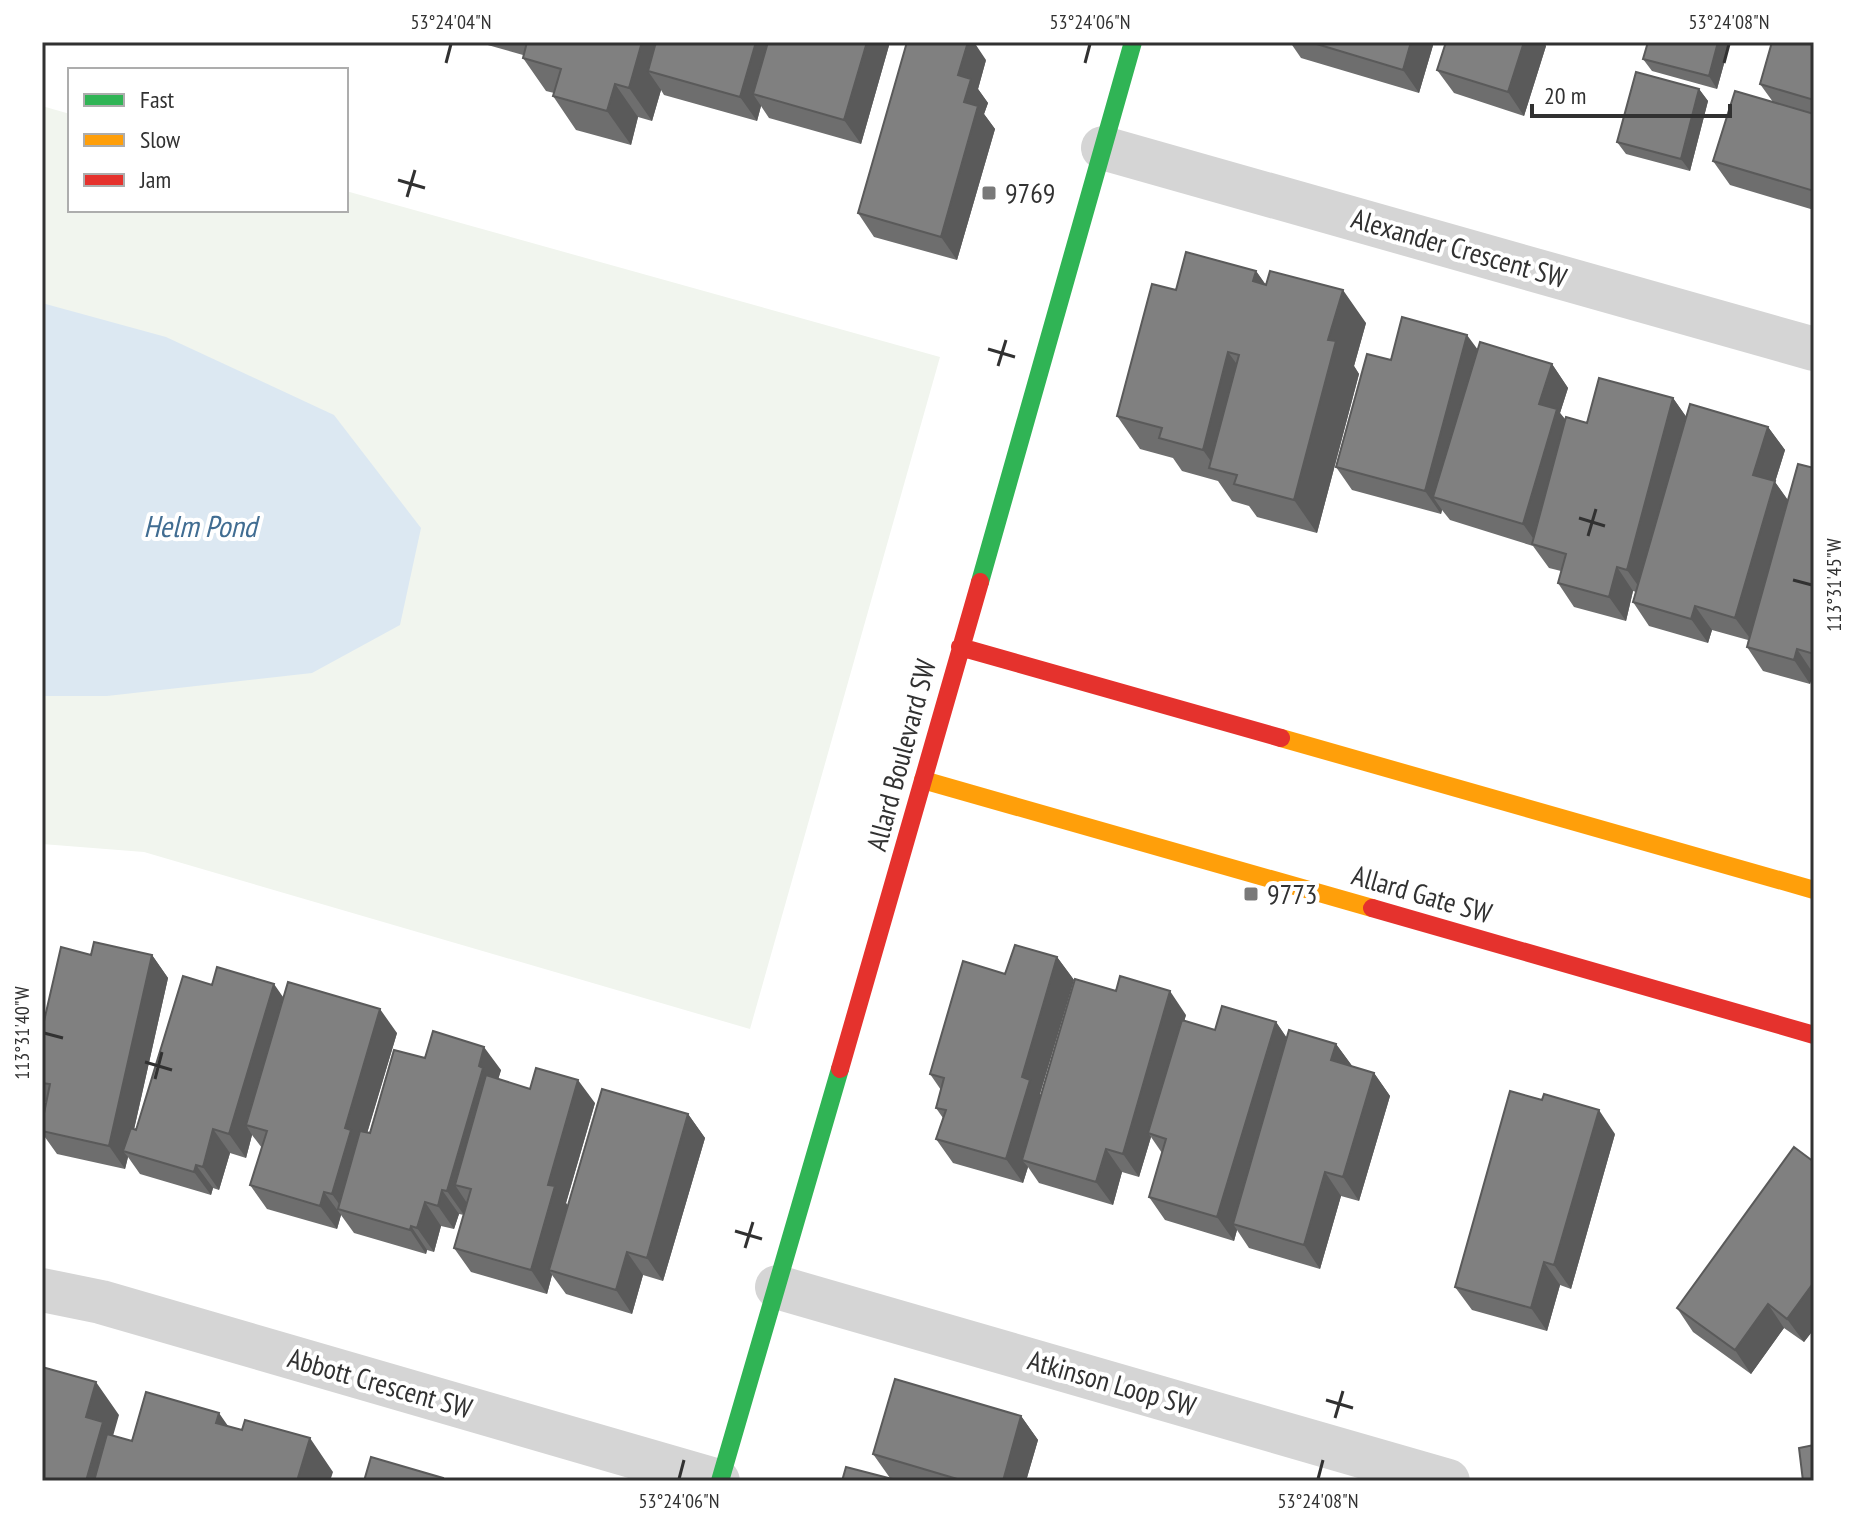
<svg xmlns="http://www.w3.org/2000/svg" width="1856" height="1523" viewBox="0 0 1856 1523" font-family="'PT Sans Narrow',sans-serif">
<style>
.green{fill:#f1f5ee}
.water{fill:#dce8f2}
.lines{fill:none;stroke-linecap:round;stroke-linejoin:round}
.street{stroke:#d5d5d5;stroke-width:44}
.fast{stroke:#30b455;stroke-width:18}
.slow{stroke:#ff9f0a;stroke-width:18}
.jam{stroke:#e5322d;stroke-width:18}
.wall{fill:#6e6e6e}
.shaded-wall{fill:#5a5a5a}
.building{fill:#808080;stroke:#5a5a5a;stroke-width:2}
.ticks{fill:none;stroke:#313131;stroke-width:3}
.poi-dot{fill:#797979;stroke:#fff;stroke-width:3}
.labels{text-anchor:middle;stroke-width:8;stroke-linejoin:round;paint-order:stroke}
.poi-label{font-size:28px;fill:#313131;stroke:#fff;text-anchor:start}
.street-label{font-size:28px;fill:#313131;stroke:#fff}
.water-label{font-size:30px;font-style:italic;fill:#416d92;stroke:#fff}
.neatline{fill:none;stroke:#313131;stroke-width:3}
.ticks-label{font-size:20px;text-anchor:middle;fill:#313131}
</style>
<rect width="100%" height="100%" fill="#fff"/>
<path class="green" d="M42,106L70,114V210H346V191L940,357L750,1029L144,852L42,844Z"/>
<path class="water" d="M42,303L166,337L334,415L421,528L400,625L312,673L107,696H42Z"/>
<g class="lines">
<path class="street" d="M1103,148L1814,349
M777,1287L1448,1481
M42,1290L101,1302L718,1481"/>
<path class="fast" d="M980,582L1133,42
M720,1481L840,1069"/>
<path class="slow" d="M1281,738L1814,890
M923,780L1372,908"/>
<path class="jam" d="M960,647L1281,738
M1372,908L1814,1035
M840,1069L980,582"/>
</g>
<path class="wall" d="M477,42H890L861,144L769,118L761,106L757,121L664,95L661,90L652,121L638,117L631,145L576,130L553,96L554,93L546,91L523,58V55Z
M1290,42H1434L1419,93L1301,58Z
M1446,42H1543L1546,46L1524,116L1454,93L1437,70Z
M1730,42L1717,89L1652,71L1643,59Z
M1814,42V210L1730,185L1713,161L1773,102L1760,84Z
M986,60L978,89L988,103L984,114L995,129L957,260L874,237L858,213Z
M1699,89L1708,101L1690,171L1626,154L1617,142Z
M1256,271L1266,285L1366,323L1354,366L1359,374L1317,533L1257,517L1249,506L1232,501L1218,481L1182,471L1173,458L1140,449L1117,416L1176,290Z
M1478,350L1552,364L1568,388L1560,413L1566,420L1587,423L1673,398L1686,417L1768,427L1785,450L1775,482L1788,500L1814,468V673L1810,684L1763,671L1747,647L1748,640L1712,630L1708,643L1649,626L1633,602L1636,592L1633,591L1626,621L1574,607L1558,583L1561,571L1549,568L1533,546L1450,520L1442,510L1441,514L1352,490L1336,467L1391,360Z
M91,955H152L168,978L134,1129L136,1130L212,985L283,997L397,1033L367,1133H370L425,1058L501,1070L498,1079L530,1089L595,1103L566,1203L568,1206L688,1114L705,1138L663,1281L643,1275L632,1314L566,1294L552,1275L547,1294L471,1272L454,1248L464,1215L459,1214L454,1229L441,1226L434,1252L427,1250L426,1254L354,1233L341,1215L337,1229L267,1209L250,1185L262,1148L252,1135L246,1158L230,1153L219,1190L213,1188L211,1195L140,1174L128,1157L125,1169L57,1154L42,1133V1123L46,1103L42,1096V1030Z
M1057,957L1074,980L1040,1094L1041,1095L1186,1015L1184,1021L1215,1030L1276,1022L1287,1038L1336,1044L1352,1066L1374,1073L1390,1096L1359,1201L1341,1196L1320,1269L1249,1248L1237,1230L1234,1241L1165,1220L1149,1197L1162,1153L1151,1137L1139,1177L1122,1172L1113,1205L1039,1183L1028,1167L1023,1183L953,1163L936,1139L943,1118L936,1108L941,1090L930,1074L1005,974Z
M1615,1134L1571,1289L1560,1285L1547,1331L1472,1310L1455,1287Z
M1814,1162V1329L1804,1342L1784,1328L1751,1374L1693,1332L1677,1308Z
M1021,1416L1038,1440L1026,1481H842L890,1478L873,1454Z"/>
<path class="shaded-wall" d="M642,42H674L648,71L661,90L652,121L629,88Z
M756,42H780L753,94L761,106L757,121L740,97Z
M867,42H890L861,144L844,120Z
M968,42H974L986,60L978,89L988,103L984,114L995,129L957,260L941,237L964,102L958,75Z
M1411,42H1434L1419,93L1403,70Z
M1524,42H1543L1546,46L1524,116L1508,92Z
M1718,42H1730L1717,89L1709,76Z
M615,84L638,117L631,145L607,111Z
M1699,89L1708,101L1690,171L1681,159Z
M1256,271L1279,304L1253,281Z
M1343,290L1366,323L1354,366L1359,374L1317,533L1294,500L1328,340Z
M1467,335L1484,358L1433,497L1442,510L1441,514L1425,491Z
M1228,352L1252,385L1217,470L1203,450Z
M1552,364L1568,388L1560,413L1574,432L1540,548L1523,524L1539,404Z
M1673,398L1690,422L1644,594L1627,570Z
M1768,427L1785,450L1775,482L1791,505L1752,641L1735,618L1753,475Z
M1617,567L1633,591L1626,621L1609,597Z
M1695,606L1712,630L1708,643L1691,619Z
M1797,649L1813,673L1810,684L1794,660Z
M152,955L168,978L129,1152L123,1151L128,1157L125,1169L109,1146Z
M1057,957L1074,980L1040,1094L1047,1103L1022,1160L1028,1167L1023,1183L1006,1159L1022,1077Z
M274,984L290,1007L246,1125L252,1135L246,1158L229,1134Z
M1170,991L1186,1015L1152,1134L1148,1133L1151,1137L1139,1177L1123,1154Z
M380,1009L397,1033L344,1211L332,1194L345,1128Z
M1276,1022L1292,1046L1233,1224L1237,1230L1234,1241L1217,1217Z
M1336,1044L1353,1067L1331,1060Z
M484,1047L501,1070L496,1087L455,1185L467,1203L464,1215L447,1191Z
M1374,1073L1390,1096L1359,1201L1343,1177Z
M578,1080L595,1103L566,1203L571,1210L549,1270L552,1275L547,1294L531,1270L548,1185Z
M1599,1110L1615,1134L1571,1289L1554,1265Z
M688,1114L705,1138L663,1281L647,1258Z
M213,1129L230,1153L219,1190L203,1167Z
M1106,1149L1122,1172L1113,1205L1096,1182Z
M196,1165L213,1188L211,1195L194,1172Z
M1325,1172L1341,1196L1320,1269L1304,1245Z
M442,1190L459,1214L454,1229L438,1206Z
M324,1192L341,1215L337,1229L320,1206Z
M425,1202L441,1226L434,1252L417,1228Z
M411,1226L427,1250L426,1254L410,1230Z
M627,1252L643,1275L632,1314L616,1290Z
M1544,1262L1560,1285L1547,1331L1531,1308Z
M1814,1282V1329L1804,1342L1787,1319Z
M1768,1304L1784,1328L1751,1374L1735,1350Z
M96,1382L119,1415L113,1436L119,1481H86V1417Z
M219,1413L242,1446L216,1423Z
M1021,1416L1038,1440L1026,1481H1003Z
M310,1438L333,1472L330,1481H297Z"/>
<path class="building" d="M527,42H642L629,88L615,84L607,111L553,96L561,69L523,58Z
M656,42H756L740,97L648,71Z
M768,42H867L844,120L753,94Z
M907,42H968L958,75L971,79L964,102L978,106L941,237L858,213Z
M1310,42H1411L1403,70Z
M1446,42H1524L1508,92L1437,70Z
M1648,42H1718L1709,76L1643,59Z
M1772,42H1814V100L1760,84Z
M1636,72L1699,89L1681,159L1617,142Z
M1735,91L1814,114V191L1713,161Z
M1186,252L1256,271L1253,281L1266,285L1270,271L1343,290L1328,340L1336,341L1294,500L1234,484L1237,475L1209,468L1239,355L1228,352L1203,450L1159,438L1162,428L1117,416L1152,284L1176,290Z
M1402,317L1467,335L1425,491L1336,467L1367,354L1391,360Z
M1480,342L1552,364L1539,404L1557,409L1523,524L1433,497Z
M1599,378L1673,398L1627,570L1617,567L1609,597L1558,583L1566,554L1532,544L1566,417L1587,423Z
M1690,404L1768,427L1753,475L1775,481L1735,618L1695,606L1691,619L1633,602Z
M1798,464L1814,468V654L1797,649L1794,660L1747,647Z
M94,942L152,955L109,1146L42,1131V1123L50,1084L42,1083V1030L61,947L91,955Z
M1015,945L1057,957L1022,1077L1030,1080L1006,1159L936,1139L946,1110L936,1108L944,1078L930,1074L963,961L1005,974Z
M217,967L274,984L229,1134L213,1129L203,1167L196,1165L194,1172L123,1151L131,1128L136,1130L183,976L212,985Z
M1120,976L1170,991L1123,1154L1106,1149L1096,1182L1022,1160L1075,979L1116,991Z
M288,982L380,1009L345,1128L351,1130L332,1194L324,1192L320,1206L250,1185L267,1131L246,1125Z
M1222,1006L1276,1022L1217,1217L1149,1197L1166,1139L1148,1133L1182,1020L1215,1030Z
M1289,1030L1336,1044L1331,1060L1374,1073L1343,1177L1325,1172L1304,1245L1233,1224Z
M433,1031L484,1047L479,1066L483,1068L447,1191L442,1190L438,1206L425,1202L417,1228L411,1226L410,1230L338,1209L360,1131L370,1133L394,1050L425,1058Z
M536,1068L578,1080L548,1185L555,1186L531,1270L454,1248L471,1189L455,1185L486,1075L530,1089Z
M602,1089L688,1114L647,1258L627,1252L616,1290L549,1270Z
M1510,1091L1542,1100L1544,1094L1599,1110L1554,1265L1544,1262L1531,1308L1455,1287Z
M1794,1147L1814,1162V1282L1787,1319L1768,1304L1735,1350L1677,1308Z
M42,1367L96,1382L86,1417L103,1422L86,1481H42Z
M895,1379L1021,1416L1003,1481H964L873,1454Z
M146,1392L219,1413L216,1423L242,1430L245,1420L310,1438L297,1481H94L107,1434L132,1441Z
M1814,1445V1481H1803L1799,1448Z
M371,1457L443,1478L442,1481H364Z
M846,1467L900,1481H842Z"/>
<path class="ticks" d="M446,63L451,44M1085,63L1090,44M1724,63L1729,44M398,180L425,188M407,197L415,170M988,349L1015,357M998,366L1006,340M1579,518L1605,526M1588,536L1596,509M1793,580L1812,585M44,1033L63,1038M145,1062L172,1070M155,1079L162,1052M735,1231L762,1239M745,1248L753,1222M1326,1400L1353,1408M1335,1418L1343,1391M679,1479L684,1460M1318,1479L1323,1460"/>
<g class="poi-dot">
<rect x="981" y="185" width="16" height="16" rx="4"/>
<rect x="1243" y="886" width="16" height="16" rx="4"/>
</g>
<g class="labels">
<g class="poi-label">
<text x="1005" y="203">9769</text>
<text x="1267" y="904">9773</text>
</g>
<g class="street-label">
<text transform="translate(1459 248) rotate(16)" y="10">Alexander Crescent SW</text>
<text transform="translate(901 755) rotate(-75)" y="10">Allard Boulevard SW</text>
<text transform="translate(1422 894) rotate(16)" y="10">Allard Gate SW</text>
<text transform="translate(380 1383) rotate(16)" y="10">Abbott Crescent SW</text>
<text transform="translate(1112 1383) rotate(16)" y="10">Atkinson Loop SW</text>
</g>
<g class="water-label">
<text x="200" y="537">Helm Pond</text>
</g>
</g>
<rect width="1856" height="1523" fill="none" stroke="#ffffff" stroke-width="88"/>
<rect x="68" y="68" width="280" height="144" fill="#ffffff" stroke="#adadad" stroke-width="2"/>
<rect x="84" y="94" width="40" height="12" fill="#30b455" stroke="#adadad" stroke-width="2"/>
<text x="140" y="108" font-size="24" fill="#313131">Fast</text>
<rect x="84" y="134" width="40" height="12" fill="#ff9f0a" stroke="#adadad" stroke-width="2"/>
<text x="140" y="148" font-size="24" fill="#313131">Slow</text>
<rect x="84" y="174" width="40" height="12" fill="#e5322d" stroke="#adadad" stroke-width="2"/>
<text x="140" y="188" font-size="24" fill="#313131">Jam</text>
<path d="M1532 104v12h198v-12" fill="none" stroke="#313131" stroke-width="4"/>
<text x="1544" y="104" font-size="24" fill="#313131" stroke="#ffffff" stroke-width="6" paint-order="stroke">20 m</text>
<rect x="44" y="44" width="1768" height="1435" class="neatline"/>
<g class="ticks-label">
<text x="451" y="29">53°24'04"N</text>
<text x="1090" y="29">53°24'06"N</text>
<text x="1729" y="29">53°24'08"N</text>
<text transform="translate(1834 585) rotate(-90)" y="7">113°31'45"W</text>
<text transform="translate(22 1033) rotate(-90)" y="7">113°31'40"W</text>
<text x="679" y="1508">53°24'06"N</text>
<text x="1318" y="1508">53°24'08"N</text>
</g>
</svg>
